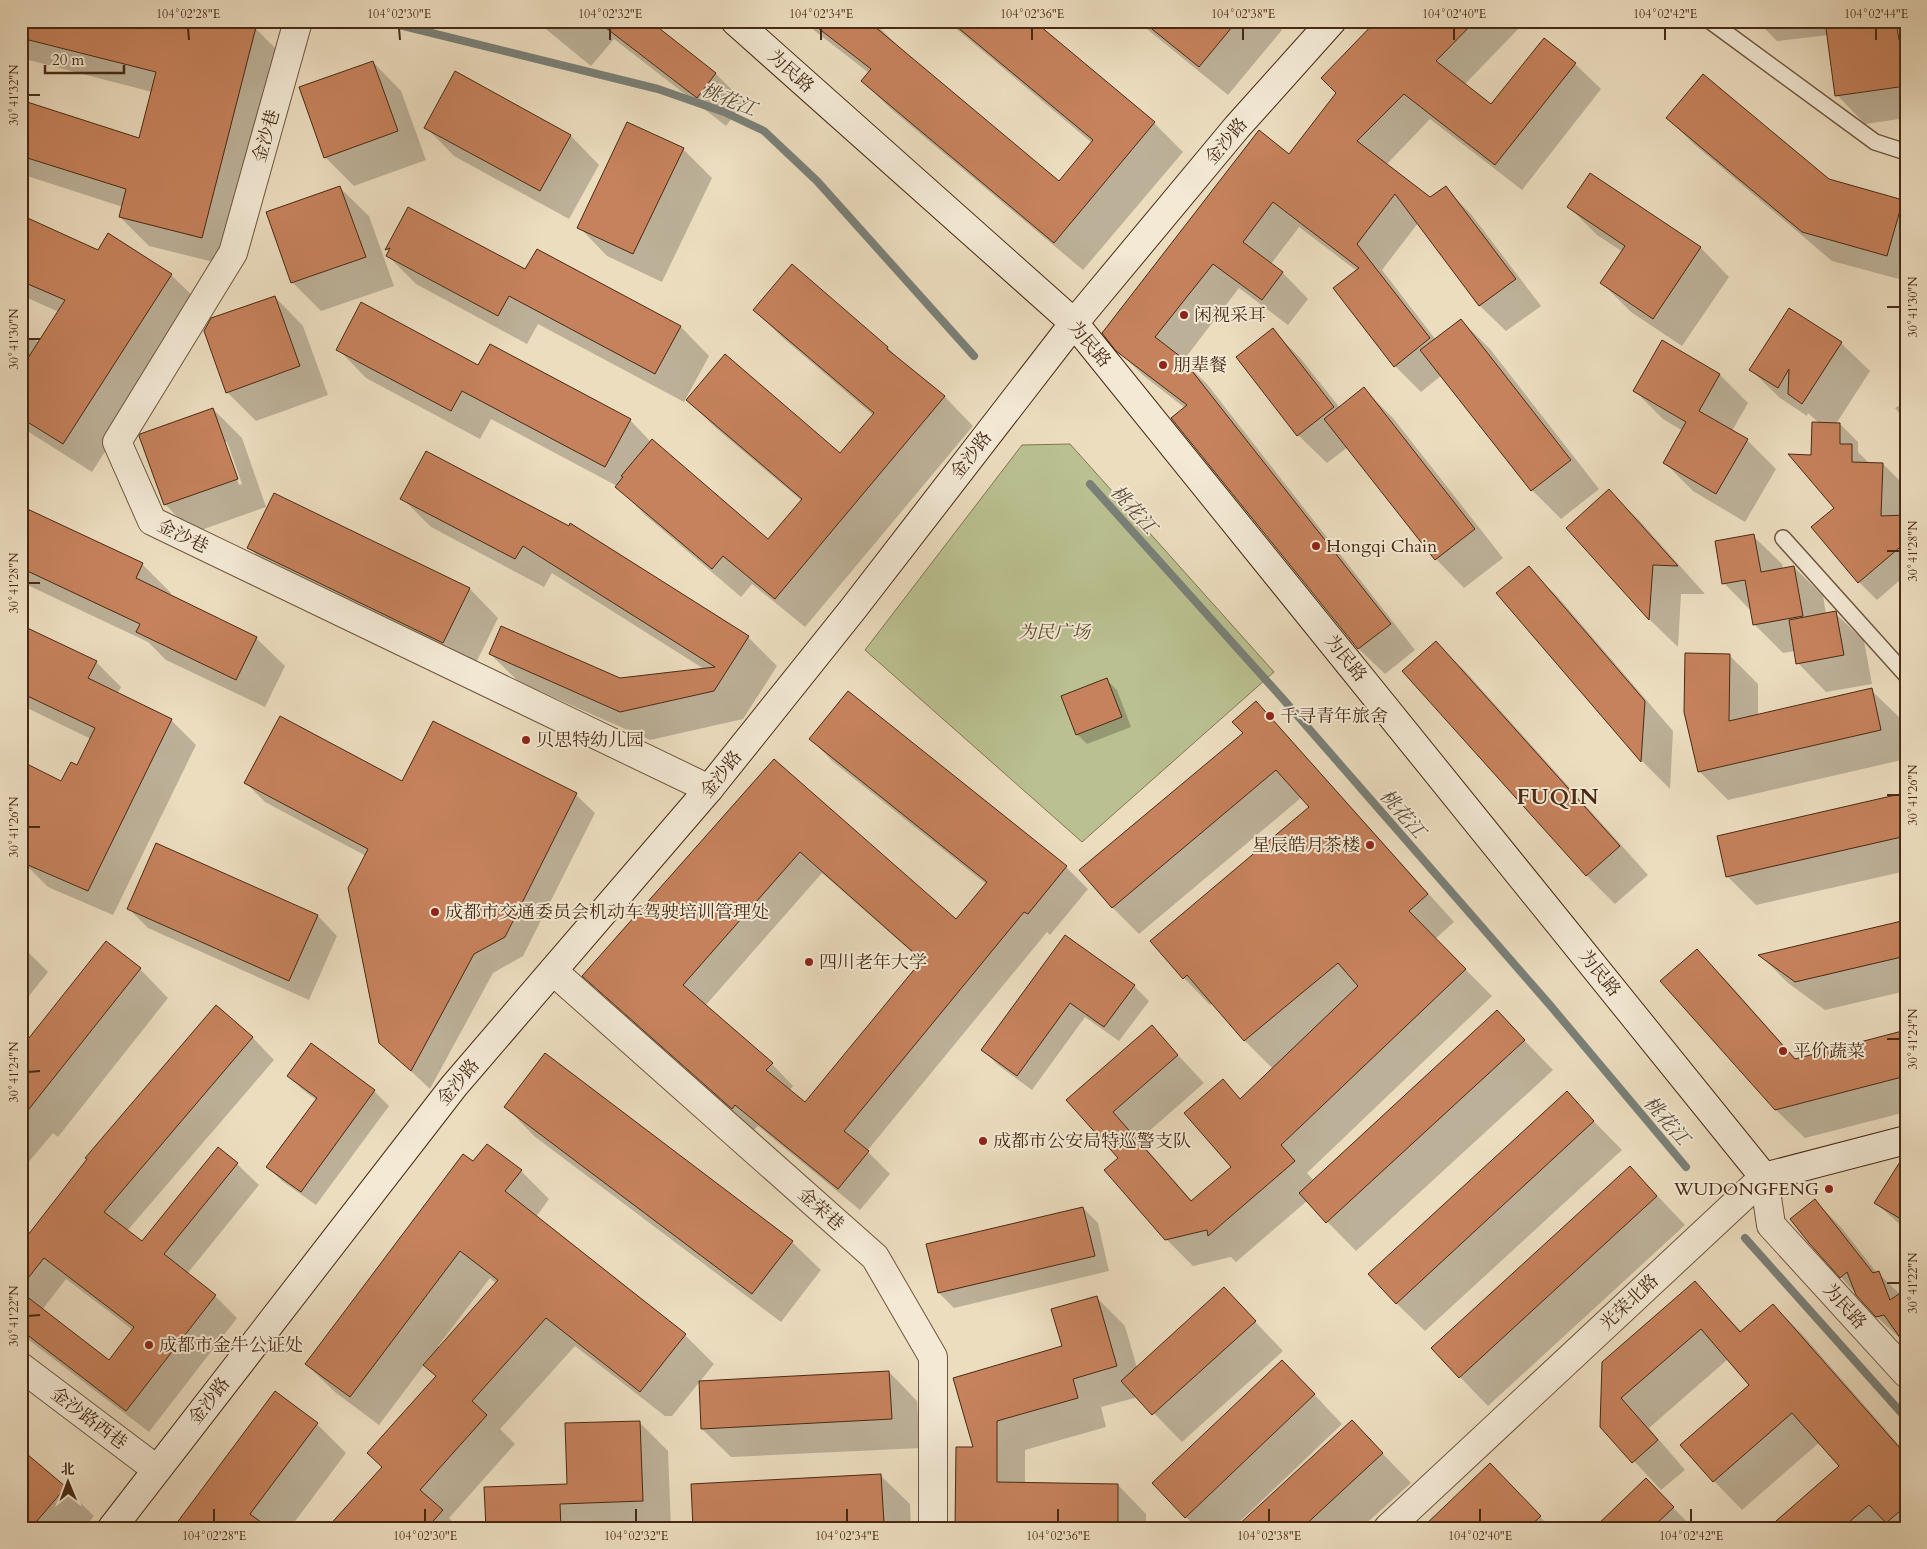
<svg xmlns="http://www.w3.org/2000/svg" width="1927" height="1549" viewBox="0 0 1927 1549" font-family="Cardo,'Noto Serif SC',serif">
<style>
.green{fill:#bac090;stroke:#817552}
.shadow{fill:#0003;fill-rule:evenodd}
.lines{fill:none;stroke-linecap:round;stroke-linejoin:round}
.stream{stroke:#7a8078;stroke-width:8}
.building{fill:#c6825c;stroke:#482a14;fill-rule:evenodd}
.lane-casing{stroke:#71573f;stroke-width:18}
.street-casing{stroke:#71573f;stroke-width:30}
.secondary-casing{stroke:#482a14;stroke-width:30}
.lane{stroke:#f3e9d5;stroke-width:15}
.street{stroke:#f3e9d5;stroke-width:28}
.secondary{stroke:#f3e9d5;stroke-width:28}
.ticks{fill:none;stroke:#482a14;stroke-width:2}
.poi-dot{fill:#8f2418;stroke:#f3e9d5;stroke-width:2}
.labels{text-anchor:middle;stroke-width:4;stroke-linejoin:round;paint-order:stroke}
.street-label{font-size:18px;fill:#482a14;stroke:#f3e9d5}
.poi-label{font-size:18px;fill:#482a14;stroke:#f3e9d5;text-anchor:start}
.park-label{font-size:18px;font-style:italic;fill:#5f482d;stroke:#f3e9d5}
.water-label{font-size:19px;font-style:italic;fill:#5d4e3e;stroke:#f3e9d5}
.district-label{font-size:22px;font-weight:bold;letter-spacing:1px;fill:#482a14;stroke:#f3e9d5}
.neatline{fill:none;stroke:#482a14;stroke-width:2}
.ticks-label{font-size:12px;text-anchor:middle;fill:#482a14}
</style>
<rect width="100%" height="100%" fill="#ecddbf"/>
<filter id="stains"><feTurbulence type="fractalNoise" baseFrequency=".004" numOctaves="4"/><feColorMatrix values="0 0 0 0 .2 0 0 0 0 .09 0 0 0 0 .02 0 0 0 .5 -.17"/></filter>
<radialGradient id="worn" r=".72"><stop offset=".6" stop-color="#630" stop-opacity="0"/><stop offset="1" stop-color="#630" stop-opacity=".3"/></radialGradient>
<path class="green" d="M1070,444L1274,672L1082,842L865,650L1022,445Z"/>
<path class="shadow" d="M21,21L255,28L284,57L230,266L149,246L120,217L123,207L21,174V101L140,139L152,92L21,58Z
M407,21H424L417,29Z
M536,21H648L716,74L744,102L726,126L614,39L591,66Z
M802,21H873L900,48L1059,183L1092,143L947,21H1032L1154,123L1183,152L1083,270L891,109L862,81L869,73Z
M1137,21H1273L1282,30L1228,95Z
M1378,21H1526L1464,85L1491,106L1575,64L1601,89L1522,190L1430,119L1386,165L1430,199L1445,188L1471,214L1541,306L1506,331L1480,306L1418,223L1382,270L1436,340L1461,320L1490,349L1599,489L1561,519L1532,490L1442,375L1421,392L1395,366L1357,271L1299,227L1271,264L1283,273L1308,299L1288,325L1239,288L1183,361L1207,384L1415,650L1385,674L1359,649L1173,418L1185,408L1144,376L1117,350L1290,155L1338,93Z
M1757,21H1906V118L1865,124L1837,95L1828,35L1777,41Z
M373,62L401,91L426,160L354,186L325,157Z
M455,73L571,136L599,165L569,219L454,156L426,127Z
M1667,118L1828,180L1902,201L1906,205V281L1832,261L1696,146Z
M683,149L712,178L662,282L607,256L579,227Z
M1590,174L1701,248L1729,277L1682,346L1631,312L1602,283L1623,252L1597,235L1569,207Z
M340,188L369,216L394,286L321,311L292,282Z
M409,209L526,271L537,250L681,327L709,356L684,402L538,324L527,344L416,284L388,256L389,252L387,250Z
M21,217L98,252L171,275L200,303L92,472L21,427V335L40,342L59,312L21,295Z
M275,297L303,326L328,395L256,421L227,392Z
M754,310L887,347L906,366L945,397L973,426L805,627L752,584L741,597L645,515L617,486L491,419L480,439L366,378L338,349L479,366L630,420L651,442L769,540L802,501L716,428L687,400L841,454L873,415L783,338Z
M1273,330L1301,359L1340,408L1364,389L1393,418L1503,558L1464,588L1436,559L1348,447L1327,463L1298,435Z
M1841,343L1870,371L1836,424H1840L1858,442V452L1870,464H1883L1901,482L1900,517H1906V599L1900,580L1877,600L1859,582L1835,508L1812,456L1819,423L1808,413L1807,416L1780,398L1751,370Z
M1720,375L1748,403L1732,431L1747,440L1776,469L1745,522L1693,491L1664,462L1683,431L1663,419L1634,390Z
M1906,401V422L1895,408Z
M213,409L242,438L266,507L193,533L165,504ZM224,442H227L242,484L239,485Z
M427,452L748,637L777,666L743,719L650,740L519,682L490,654L619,679L704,669L552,573L544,587L431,527L402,498Z
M1609,491L1638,519L1705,594H1681L1678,647L1650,620L1568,528Z
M281,497L470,589L498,618L472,671L277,576L249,547Z
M21,508L142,564L171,593L170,596L256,638L285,666L265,707L166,660L148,642L21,582Z
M1753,536L1782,564L1783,569L1794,567L1823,596L1826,614L1835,613L1864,641L1872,684L1826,692L1798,663L1795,651L1783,653L1754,624L1752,612L1724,583Z
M1528,568L1557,596L1673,731L1670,789L1642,761L1498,594Z
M1906,618V637L1899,629Z
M21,626L96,662L121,687L117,694L171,720L196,745L113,915L48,887L23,862L62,783L78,767L91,739L21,705Z
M1436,642L1465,671L1648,875L1615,904L1587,876L1404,671Z
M1729,655L1758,684V716L1871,690L1900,718L1906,744V759L1728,800L1699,771Z
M1107,680L1117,690L1131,727L1087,744L1077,734Z
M1256,703L1282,730L1454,922L1435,939L1492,996L1307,1173L1314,1181L1497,1012L1553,1070L1356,1251L1307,1201L1236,1262L1231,1257L1193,1266L1166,1239L1120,1158L1068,1100L1151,1026L1204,1083L1139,1140L1193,1202L1233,1167L1223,1081L1241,1099L1273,1069L1245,1041L1213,1003L1210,1005L1184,978L1311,808L1302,797L1139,934L1112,907L1244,733Z
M433,723L576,795L595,813L523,956L493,973L430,1089L380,1042L366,856L265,802L246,783H403Z
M811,739L1066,867L1088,889L1050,935L1047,932L867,1151L890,1174L860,1210L758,1126L754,1130L606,998L584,976L774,761L956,921L986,884L832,761ZM822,873L923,962L806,1104L789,1091L793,1086L772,1064L705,1006Z
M1900,795L1906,801V871L1756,905L1727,876Z
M157,845L318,916L337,936L309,1000L148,928L128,908Z
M1906,921V991L1825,1010L1788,983L1761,956Z
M1065,937L1134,986L1149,1001L1119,1041L1085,1017L1032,1090L998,1065L983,1050Z
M21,945L48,972L21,1006Z
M1696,951L1725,979L1797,1060L1906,1031V1112L1805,1138L1776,1110Z
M140,969L168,998L58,1137L53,1133L21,1171V1050Z
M216,1007L253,1038L274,1060L127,1231L142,1243L237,1164L259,1185L187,1274L215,1296L237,1318L149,1432L21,1334V1246ZM66,1279L133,1330L110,1361L42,1310Z
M311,1045L374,1091L389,1106L316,1205L282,1181L268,1167L316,1100L303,1090L288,1076Z
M1566,1093L1622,1150L1425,1331L1396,1303Z
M506,1107L792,1242L821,1270L781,1322L534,1136Z
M473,1163L521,1171L549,1199L536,1217L685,1335L714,1364L672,1416H665L575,1346L500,1429L515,1444L449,1518L459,1528H329L383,1467L437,1377L424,1365L379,1425L335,1392L306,1364ZM490,1278L497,1284L440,1347L438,1346Z
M1630,1167L1685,1225L1488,1406L1460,1377Z
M1906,1177V1230L1876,1203Z
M1815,1201L1840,1226L1877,1273H1878L1900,1294L1904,1342L1877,1317L1841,1277Z
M1083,1208L1098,1223L1109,1271L954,1308L939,1293Z
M1695,1283L1742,1332L1773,1305L1802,1334L1906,1453V1528H1770L1841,1466L1820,1442L1742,1510L1714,1481L1751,1385L1728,1359L1649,1428L1685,1470L1661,1490L1602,1427Z
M1224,1289L1283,1351L1182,1442L1138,1397L1101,1407L1106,1427L1025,1450V1484L1118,1485L1146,1514V1528H956L975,1448L955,1379L1063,1347L1096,1297L1125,1326L1137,1368Z
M889,1372L917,1401L920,1448L731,1457L702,1429Z
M1310,1390L1342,1424L1233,1528H1196L1186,1517Z
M275,1393L317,1424L346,1453L290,1528H174Z
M639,1422L668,1451L671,1528H487L568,1485Z
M1352,1422L1411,1483L1361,1528H1237Z
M881,1476L910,1504L911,1528H695Z
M1646,1480L1693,1528H1595Z
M65,1488L94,1516L84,1528H21Z
M1518,1494L1551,1528H1424Z"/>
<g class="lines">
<path class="stream" d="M383,21L658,89L724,112L764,131L817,181L974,356
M1090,484L1283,699L1549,1004L1686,1167
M1745,1238L1906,1418"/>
</g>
<path class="building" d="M21,21H233L256,27L202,238L119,217L126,189L21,156V100L139,138L156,72L21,38Z
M597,21H650L716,73L697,98Z
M809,21H868L1059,181L1093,140L950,21H1034L1155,122L1054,243L861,81L871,69Z
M1142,21H1237L1199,67Z
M1376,21H1475L1436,61L1491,104L1544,38L1576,63L1495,165L1404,94L1357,141L1430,197L1446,186L1516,279L1479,306L1395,194L1357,244L1430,338L1394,367L1333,288L1359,268L1273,202L1243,242L1283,272L1262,300L1213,264L1155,337L1181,357L1391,624L1358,649L1171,418L1187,405L1116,351L1102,333L1259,130L1289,154L1336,93L1321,78Z
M1825,21H1896L1899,40L1906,39V86L1835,96Z
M373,61L398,131L324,158L299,87Z
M455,71L571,135L540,191L424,128Z
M1703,74L1829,179L1903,200L1887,256L1802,232L1666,118Z
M627,122L684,148L633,254L577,228Z
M1590,173L1701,247L1653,319L1600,283L1625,246L1567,207Z
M340,186L366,257L291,283L266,212Z
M408,207L525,269L537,249L681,326L655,374L509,296L498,316L386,256L390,248L385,250Z
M21,215L98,250L108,233L172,274L63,444L21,418V369L65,300L21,281Z
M792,264L888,347L887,349L945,396L775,599L723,556L712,569L615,487L623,477L621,476L652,439L768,539L802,499L686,400L725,354L840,453L874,413L753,310Z
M275,296L300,366L226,393L204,331L211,318Z
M361,302L478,365L490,344L631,419L605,467L462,391L451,411L336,350Z
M1789,308L1842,342L1802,404L1788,394L1789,369L1778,388L1749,370Z
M1461,319L1571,460L1531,491L1420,350Z
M1273,328L1334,407L1297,436L1236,357Z
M1662,340L1720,374L1699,411L1748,439L1716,494L1663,463L1686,422L1633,391Z
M1364,387L1475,529L1435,560L1324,419Z
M213,408L238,479L164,505L139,436L140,434Z
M1812,422L1840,423V444H1852V462L1883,463L1881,516L1906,515V542L1858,583L1811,527L1834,508L1788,454L1811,455Z
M426,451L569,526L570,523L749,636L714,691L620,712L489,654L501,626L620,678L715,667L523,546L515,559L400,499Z
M1609,489L1678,566L1653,565L1649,620L1566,528Z
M274,493L470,588L443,643L247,548Z
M21,506L143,563L136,578L257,637L236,680L136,632L140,624L21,568Z
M1754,534L1761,572L1794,566L1803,616L1753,625L1745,580L1722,584L1715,541Z
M1529,566L1645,701L1641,762L1496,593Z
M1836,611L1844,655L1796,664L1789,620Z
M21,625L97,661L88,678L172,719L88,891L21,862V761L61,781L71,762L77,765L95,728L21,693Z
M1436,641L1620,846L1586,876L1402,671Z
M1685,653L1730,654L1729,721L1872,688L1881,730L1698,772L1684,712Z
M1107,678L1122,717L1076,735L1061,696Z
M848,691L1067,866L1028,914L1024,912L844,1131L869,1151L838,1189L735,1105L732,1109L582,976L774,759L956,919L987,882L809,739ZM800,852L922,960L805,1102L766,1070L773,1063L683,985Z
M1256,701L1428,894L1409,911L1466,969L1281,1145L1295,1161L1208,1236L1207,1230L1165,1240L1104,1170L1118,1158L1066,1100L1152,1025L1178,1055L1113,1112L1191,1201L1231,1167L1184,1113L1223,1079L1240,1099L1358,986L1338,963L1244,1041L1187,975L1183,979L1150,941L1309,807L1276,770L1112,908L1079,870L1243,733L1232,722Z
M280,716L402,781L433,721L577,793L505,937L474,954L411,1071L379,1043L348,888L368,849L244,783Z
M1900,794L1906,819V836L1726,877L1717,836Z
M156,843L318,915L289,981L127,909Z
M1906,920V956L1795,982L1758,955Z
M1065,935L1135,985L1104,1027L1070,1003L1017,1076L981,1050Z
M106,941L141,968L21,1119V1048Z
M1697,949L1795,1059L1906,1030V1076L1775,1110L1660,981Z
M216,1005L253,1037L104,1212L142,1241L218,1147L238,1163L164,1254L216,1295L126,1411L21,1330V1292L109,1360L134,1327L44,1258L21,1287V1244L87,1159L85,1158Z
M1497,1010L1525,1040L1326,1223L1299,1193Z
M311,1043L375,1090L301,1192L266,1167L317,1098L287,1076Z
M545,1053L793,1241L752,1294L504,1107Z
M1567,1091L1594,1121L1396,1304L1368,1274Z
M487,1144L522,1170L505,1191L686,1334L640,1392L546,1318L472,1401L487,1415L420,1490L443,1510L427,1528H327L382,1467L367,1453L436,1376L423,1365L498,1280L460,1251L350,1397L305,1364L463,1154L473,1161Z
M1906,1156V1222L1874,1203L1903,1157Z
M1630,1166L1657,1196L1459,1378L1431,1348Z
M1815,1199L1873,1273L1879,1271L1890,1300L1906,1289V1346L1884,1315L1876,1317L1856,1295L1847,1272L1840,1278L1809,1243L1790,1219Z
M1083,1207L1095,1256L938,1293L926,1244Z
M1695,1281L1740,1332L1773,1304L1906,1455V1506L1886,1523L1869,1505L1842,1528H1768L1839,1466L1792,1413L1713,1482L1680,1445L1749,1385L1701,1329L1621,1398L1658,1440L1632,1463L1600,1427L1602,1362Z
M1224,1287L1256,1321L1152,1415L1121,1381Z
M1097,1296L1117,1366L1073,1379L1078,1398L997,1421V1482L1118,1484V1528H955L956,1447H973L953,1378L1062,1346L1051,1309Z
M1282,1360L1315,1394L1185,1518L1152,1483Z
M889,1371L892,1419L701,1429L699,1381Z
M275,1391L318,1423L250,1514L269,1528H173Z
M1352,1420L1383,1453L1302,1528H1235Z
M640,1421L643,1501L560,1504L561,1528H486L484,1487L567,1484L565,1423Z
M21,1449L66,1487L31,1528H21Z
M1490,1463L1541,1516L1528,1528H1422Z
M881,1474L884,1523L787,1528H693L691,1484Z
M1646,1478L1674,1507L1652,1528H1594Z"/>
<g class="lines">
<defs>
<path id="lane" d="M1710,21L1875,142L1906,152
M1783,538L1906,675"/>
<path id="street" d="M298,21L233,253L117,442L152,521L709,789
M553,971L875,1257L933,1357V1528
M1764,1177L1771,1225L1906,1373
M21,1367L156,1469
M1388,1528L1764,1177"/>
<path id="secondary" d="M735,21L1074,323L1764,1177L1906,1140
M112,1528L454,1086L709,789L853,609L1074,323L1237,127L1332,21"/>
</defs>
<use href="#lane" class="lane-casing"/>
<use href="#street" class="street-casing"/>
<use href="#secondary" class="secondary-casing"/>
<use href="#lane" class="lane"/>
<use href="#street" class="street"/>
<use href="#secondary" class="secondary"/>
</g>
<path class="ticks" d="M188,28L189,40M399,28L400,40M610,28V40M821,28V40M1032,28V40M1243,28V40M1454,28V40M1665,28V40M1876,28V40M28,95H40M1887,307H1900M28,339H40M1887,551H1900M28,583H40M1887,795H1900M28,827H40M1887,1039H1900M28,1072L40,1071M1887,1283H1900M28,1316L40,1315M214,1509V1522M425,1509V1522M636,1509V1522M847,1509V1522M1058,1509V1522M1269,1509V1522M1480,1509V1522M1691,1509V1522"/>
<g class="poi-dot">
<circle cx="1184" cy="315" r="5"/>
<circle cx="1163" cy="365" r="5"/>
<circle cx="1316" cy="546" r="5"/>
<circle cx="1270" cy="716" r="5"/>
<circle cx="526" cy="740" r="5"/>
<circle cx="1370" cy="845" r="5"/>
<circle cx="435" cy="912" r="5"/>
<circle cx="809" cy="962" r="5"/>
<circle cx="1783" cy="1051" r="5"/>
<circle cx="983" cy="1141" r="5"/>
<circle cx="1829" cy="1189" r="5"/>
<circle cx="149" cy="1345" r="5"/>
</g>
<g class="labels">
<g class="street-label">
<text transform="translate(791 71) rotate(42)" y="6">为民路</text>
<text transform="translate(266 136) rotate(-74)" y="6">金沙巷</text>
<text transform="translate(1226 141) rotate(-50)" y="6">金沙路</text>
<text transform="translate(1090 344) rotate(50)" y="6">为民路</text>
<text transform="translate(971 455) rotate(-52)" y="6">金沙路</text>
<text transform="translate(183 536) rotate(26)" y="6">金沙巷</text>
<text transform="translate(1346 658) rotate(51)" y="6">为民路</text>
<text transform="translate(721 774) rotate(-51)" y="6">金沙路</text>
<text transform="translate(1600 973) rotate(51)" y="6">为民路</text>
<text transform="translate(458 1082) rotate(-50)" y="6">金沙路</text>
<text transform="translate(821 1209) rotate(42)" y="6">金荣巷</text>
<text transform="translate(1629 1302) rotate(-43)" y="6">光荣北路</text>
<text transform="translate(1845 1306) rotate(48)" y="6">为民路</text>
<text transform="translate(209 1401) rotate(-52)" y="6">金沙路</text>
<text transform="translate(89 1418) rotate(37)" y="6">金沙路西巷</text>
</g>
<g class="poi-label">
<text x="1194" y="321">闲视采耳</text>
<text x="1173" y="371">朋辈餐</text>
<text x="1326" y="552">Hongqi Chain</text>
<text x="1280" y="722">千寻青年旅舍</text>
<text x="536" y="746">贝思特幼儿园</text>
<text x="1360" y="851" text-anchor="end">星辰皓月茶楼</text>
<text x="445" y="918">成都市交通委员会机动车驾驶培训管理处</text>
<text x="819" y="968">四川老年大学</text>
<text x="1793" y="1057">平价蔬菜</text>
<text x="993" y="1147">成都市公安局特巡警支队</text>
<text x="1819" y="1195" text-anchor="end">WUDONGFENG</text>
<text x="159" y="1351">成都市金牛公证处</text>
</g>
<g class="park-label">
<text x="1054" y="638">为民广场</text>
</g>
<g class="water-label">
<text transform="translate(729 99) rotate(22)" y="7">桃花江</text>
<text transform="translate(1134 509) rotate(48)" y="7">桃花江</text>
<text transform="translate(1403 813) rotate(49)" y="7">桃花江</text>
<text transform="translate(1667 1120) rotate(49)" y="7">桃花江</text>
</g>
<g class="district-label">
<text x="1558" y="804">FUQIN</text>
</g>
</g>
<rect width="1927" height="1549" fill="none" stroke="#ecddbf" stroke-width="55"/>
<g transform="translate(68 1482) rotate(359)" stroke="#f3e9d5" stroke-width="4" paint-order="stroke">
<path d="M0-4L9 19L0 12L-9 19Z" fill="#482a14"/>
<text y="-8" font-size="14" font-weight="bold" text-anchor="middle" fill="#482a14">北</text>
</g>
<path d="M45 65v8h79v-8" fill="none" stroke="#482a14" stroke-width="2.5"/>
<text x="52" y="65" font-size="15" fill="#482a14" stroke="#f3e9d5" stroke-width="4" paint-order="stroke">20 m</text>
<rect x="28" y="28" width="1872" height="1494" class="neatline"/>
<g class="ticks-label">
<text x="188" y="18">104°02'28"E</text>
<text x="399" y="18">104°02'30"E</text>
<text x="610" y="18">104°02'32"E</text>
<text x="821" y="18">104°02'34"E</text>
<text x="1032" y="18">104°02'36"E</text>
<text x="1243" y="18">104°02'38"E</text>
<text x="1454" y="18">104°02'40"E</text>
<text x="1665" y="18">104°02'42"E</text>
<text x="1876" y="18">104°02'44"E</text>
<text transform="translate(14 95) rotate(-90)" y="4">30°41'32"N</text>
<text transform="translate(1913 307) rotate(-90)" y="4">30°41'30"N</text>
<text transform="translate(14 339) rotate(-90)" y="4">30°41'30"N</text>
<text transform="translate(1913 551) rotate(-90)" y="4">30°41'28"N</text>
<text transform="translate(14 583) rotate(-90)" y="4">30°41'28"N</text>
<text transform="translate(1913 795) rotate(-90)" y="4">30°41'26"N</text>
<text transform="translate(14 827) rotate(-90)" y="4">30°41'26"N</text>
<text transform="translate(1913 1039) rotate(-90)" y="4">30°41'24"N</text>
<text transform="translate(14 1072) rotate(-90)" y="4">30°41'24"N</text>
<text transform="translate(1913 1283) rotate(-90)" y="4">30°41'22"N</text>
<text transform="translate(14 1316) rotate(-90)" y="4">30°41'22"N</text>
<text x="214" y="1540">104°02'28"E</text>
<text x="425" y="1540">104°02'30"E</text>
<text x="636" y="1540">104°02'32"E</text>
<text x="847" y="1540">104°02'34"E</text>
<text x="1058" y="1540">104°02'36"E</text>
<text x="1269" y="1540">104°02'38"E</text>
<text x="1480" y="1540">104°02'40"E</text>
<text x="1691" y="1540">104°02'42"E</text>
</g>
<rect width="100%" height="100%" filter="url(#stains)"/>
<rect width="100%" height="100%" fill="url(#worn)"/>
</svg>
